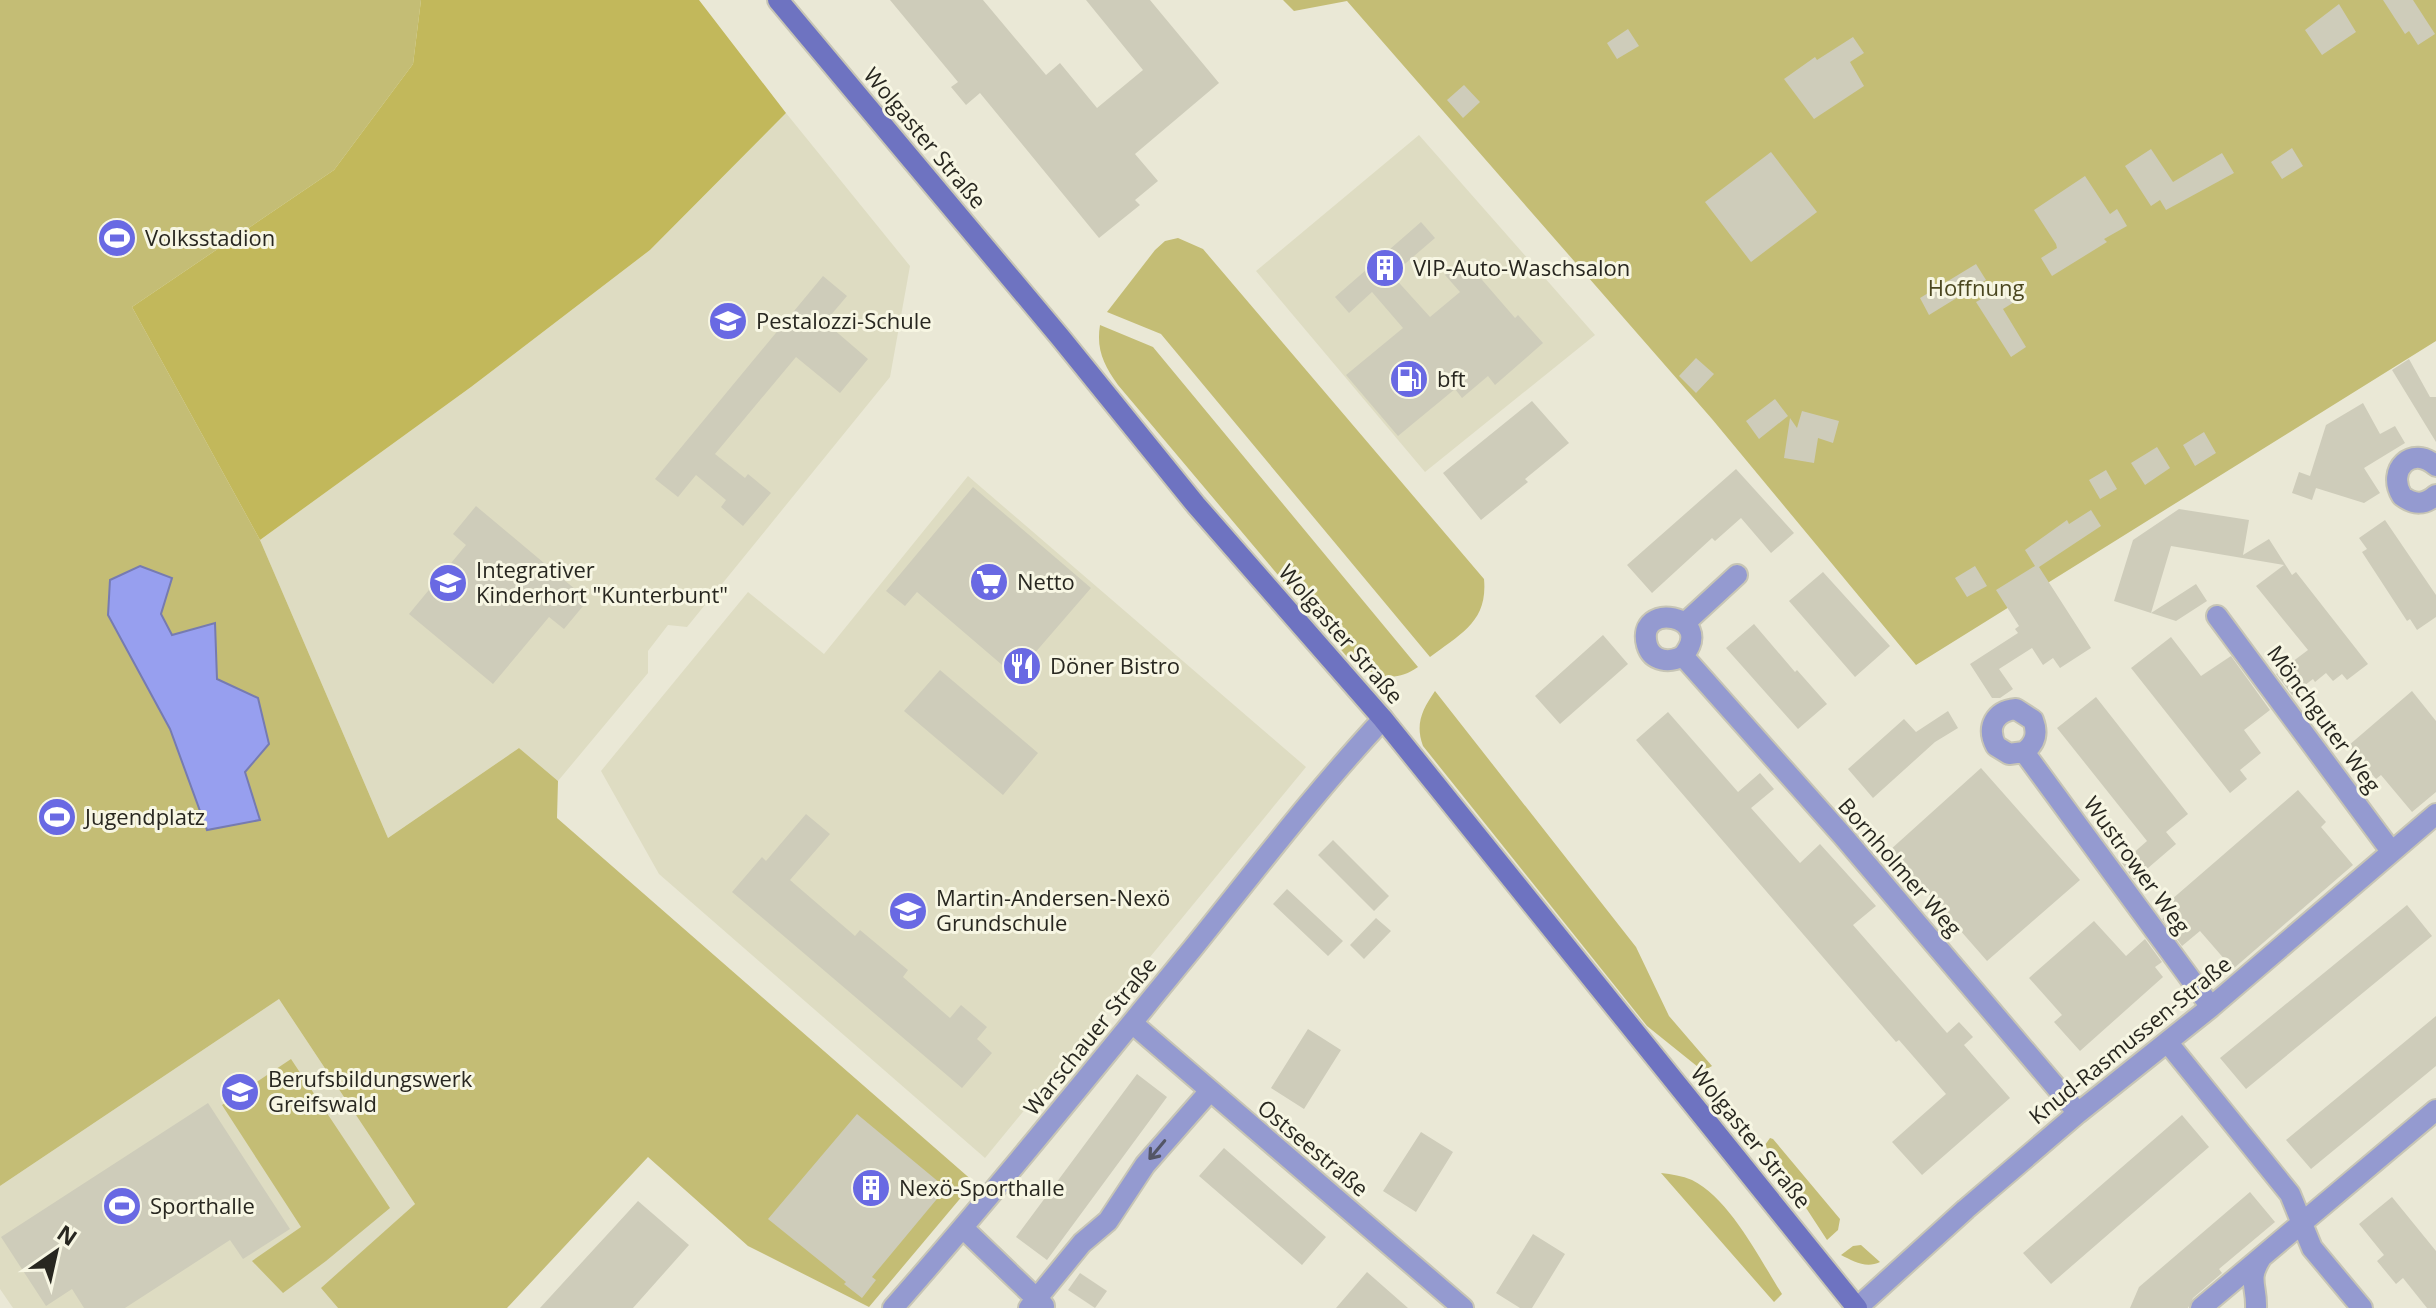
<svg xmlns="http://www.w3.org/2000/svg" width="2436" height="1308" viewBox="0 0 2436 1308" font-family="'Open Sans',sans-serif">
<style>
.built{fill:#dedcc2}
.green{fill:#c4bd75;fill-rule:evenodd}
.forest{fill:#c2b85b}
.water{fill:#979fef;stroke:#767bb1;stroke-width:2}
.building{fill:#ceccba}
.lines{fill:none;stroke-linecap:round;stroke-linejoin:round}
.street-casing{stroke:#c7c5b5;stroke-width:24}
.secondary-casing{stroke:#c7c5b5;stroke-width:24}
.street{stroke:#949ad0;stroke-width:20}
.secondary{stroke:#6e73c1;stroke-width:20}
.oneway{stroke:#535566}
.labels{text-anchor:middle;stroke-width:6;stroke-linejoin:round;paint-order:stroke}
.street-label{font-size:22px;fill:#282720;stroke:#f7f6e3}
.poi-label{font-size:22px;fill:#282720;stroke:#f7f6e3;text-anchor:start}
.park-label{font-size:22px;fill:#4b4720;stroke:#f7f6e3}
</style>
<rect width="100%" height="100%" fill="#eae8d6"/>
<path class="built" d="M786,113L910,266L890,377L687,627L668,625L648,651V673L558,781L519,748L388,838L260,540L471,387L650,250Z
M1419,135L1595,335L1425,472L1256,271Z
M968,476L1306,767L985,1158L659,874L601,771L748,592L824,654Z
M279,999L415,1204L322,1288L338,1308H13L0,1289V1186Z"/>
<path class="green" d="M0,0H421L413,64L334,170L132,307L260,540L388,838L519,748L558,781L557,818L974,1182L869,1307L748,1246L648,1157L507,1308H338L321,1288L415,1204L279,999L0,1186ZM140,566L172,578L161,614L172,636L217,679L260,820L207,830L170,729Z
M1283,0H2436V341L1916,665L1712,419L1347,1L1294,11Z
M1178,238L1203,249L1484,579C1488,622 1460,634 1430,657L1161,334L1107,312L1155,250L1165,241Z
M1100,325L1153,347L1418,667C1393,685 1371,675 1348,658L1118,385C1104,365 1096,350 1100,325Z
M1435,691L1636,947L1669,1016L1712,1066L1703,1071L1647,1026L1423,746C1415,724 1422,710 1435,691Z
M291,1059L390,1208L326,1261L283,1293L252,1261L301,1227L222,1105Z
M1770,1138L1773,1139L1840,1219L1838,1230L1827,1240L1765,1145Z
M1661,1173C1672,1174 1682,1176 1692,1180C1730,1199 1759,1258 1782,1294L1774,1302Z
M1861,1245L1880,1262C1866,1269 1853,1261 1841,1255L1853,1246Z"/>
<path class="forest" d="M421,0H699L786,113L650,250L471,387L260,540L132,307L334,170L413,64Z"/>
<path class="water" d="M140,566L172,578L161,614L172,635L215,623L217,679L258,698L269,744L245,772L260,820L207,830L170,729L108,615L110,580Z"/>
<path class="building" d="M890,0H983L1046,75L1060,63L1097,108L1143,70L1086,0H1150L1219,83L1135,154L1158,181L1135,200L1140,205L1099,238L980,93L966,105L951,87L958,82Z
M2383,0H2413L2435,34L2418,45L2409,31L2405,34Z
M2339,4L2356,32L2322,55L2305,30Z
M1628,29L1639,46L1617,59L1607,43Z
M1853,37L1864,53L1850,62L1864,86L1814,119L1784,79L1815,57L1817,60Z
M1464,85L1480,102L1463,118L1447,100Z
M2292,148L2303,166L2282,179L2271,162Z
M2151,149L2173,182L2222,153L2234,173L2166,210L2160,200L2151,206L2125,166Z
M1771,152L1817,212L1751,262L1705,202Z
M2085,176L2110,214L2117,209L2127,226L2104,239L2107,242L2052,276L2041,258L2057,248L2056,244L2034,210Z
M1421,222L1435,238L1392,275L1430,317L1460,292L1445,275L1464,259L1515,318L1518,315L1543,343L1495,385L1488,376L1462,398L1455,389L1398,436L1346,375L1403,328L1372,292L1349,313L1335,297Z
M1976,264L1986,280L1929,315L1920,298Z
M823,276L847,296L825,322L868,359L840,393L796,357L715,454L745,478L748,474L771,493L743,526L721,507L726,500L696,475L678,497L655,479Z
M2006,285L2016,301L2003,309L2026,347L2011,357L1976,302Z
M1696,358L1714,374L1696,393L1679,376Z
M2409,359L2430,397H2436V442L2392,370Z
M1775,399L1788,416L1759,439L1746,421Z
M1532,401L1569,443L1525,479L1528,482L1481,520L1443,473Z
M2363,403L2380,434L2395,426L2405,443L2364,468L2380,493L2364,503L2316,488L2312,500L2292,493L2299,472L2310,476L2326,425Z
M1802,411L1839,421L1833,443L1818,438L1814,463L1784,458L1790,418L1797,428Z
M2204,432L2216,453L2195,466L2183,445Z
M2157,447L2170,468L2145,485L2131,463Z
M1736,469L1794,533L1771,553L1741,518L1715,541L1712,538L1652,593L1627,565Z
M2106,470L2117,489L2100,499L2089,480Z
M973,487L1091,588L1015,676L917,592L905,606L886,591Z
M476,506L588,600L564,629L549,617L493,684L409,614L466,545L453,534Z
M2179,509L2249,520L2243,555L2269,539L2292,575L2296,572L2368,664L2347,680L2342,674L2333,681L2326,673L2315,682L2313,679L2292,695L2276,674L2308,650L2256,586L2284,565L2171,546L2151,613L2114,601L2133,540Z
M2091,510L2101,526L2039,567L2091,648L2060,668L2053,658L2043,665L2032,648L1999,669L2013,689L2000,698H1992L1970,664L2018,633L2015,629L2019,626L1996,590L2035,566L2025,550L2067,520L2069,524Z
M2385,520L2436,595V617L2417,630L2410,619L2407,621L2362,552L2367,549L2359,538Z
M1975,566L1987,586L1967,597L1955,578Z
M1823,572L1890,646L1855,677L1789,601Z
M2196,584L2207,601L2176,621L2151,613Z
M1754,624L1795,672L1797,670L1827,704L1798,729L1726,648Z
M1603,635L1628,664L1560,724L1535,696Z
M2171,637L2201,676L2231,656L2270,710L2244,730L2261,753L2240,770L2247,779L2230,793L2131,668Z
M940,670L1038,753L1003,795L904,711Z
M2412,691L2436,721V792L2412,812L2381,775L2376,779L2348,746Z
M2096,697L2188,814L2166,832L2176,844L2134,880L2122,863L2147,841L2057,728Z
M1948,711L1958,728L1935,742L1873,798L1848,769L1904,719L1916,732Z
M1668,712L1738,792L1760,773L1774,789L1751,808L1800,863L1820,844L1876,906L1853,925L1947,1033L1959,1022L1973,1037L1964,1045L2010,1098L1922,1175L1892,1142L1946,1094L1899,1040L1896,1042L1636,740Z
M1981,768L2080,880L1987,961L1890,850Z
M2298,790L2326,822L2321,827L2353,865L2233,969L2200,931L2182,946L2162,919L2177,907L2171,900Z
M806,814L830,834L790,880L855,936L860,930L908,970L903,977L950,1018L961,1005L987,1027L977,1039L992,1053L962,1088L732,892L762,857L766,861Z
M1333,840L1389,896L1374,911L1318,855Z
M1287,889L1343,941L1328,956L1273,904Z
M2407,905L2432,936L2246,1089L2220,1058Z
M1376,918L1391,931L1364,959L1350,945Z
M2094,921L2126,956L2145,939L2162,962L2155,967L2163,977L2080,1051L2054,1022L2062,1015L2029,978Z
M2436,1016V1066L2311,1169L2286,1140Z
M1308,1029L1341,1050L1304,1109L1271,1088Z
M1137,1074L1167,1097L1047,1260L1016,1237Z
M208,1103L290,1229L243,1259L230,1240L125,1308H84L72,1289L46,1306L1,1237Z
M857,1114L946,1188L872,1277L876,1280L862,1298L844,1284L846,1282L768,1219Z
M2182,1115L2209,1147L2051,1284L2023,1253Z
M1421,1132L1453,1152L1416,1212L1383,1191Z
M1224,1148L1326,1237L1302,1265L1199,1176Z
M2250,1192L2275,1222L2219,1269L2222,1273L2193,1298L2188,1308H2130L2139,1287Z
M2392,1197L2436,1251V1308H2427L2403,1278L2396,1284L2377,1261L2384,1255L2359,1224Z
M638,1201L689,1245L633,1308H540Z
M1533,1234L1565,1254L1532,1308H1520L1496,1293Z
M1367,1272L1408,1308H1336Z
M1080,1273L1107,1291L1095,1308L1068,1290Z"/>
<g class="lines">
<defs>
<path id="street" d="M2436,466C2412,444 2386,470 2402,496C2414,505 2425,505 2436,495
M2217,616L2391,851
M1685,623L1737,575
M1683,656C1670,663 1652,662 1647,645C1635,600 1717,615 1683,656L1842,835L2078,1113
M2024,752L2009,754L1996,746C1986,727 1995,711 2016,709L2033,720C2038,733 2036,743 2024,752L2211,1007
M1132,1023L1463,1308
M2168,1043L2290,1194L2312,1248L2362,1308
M963,1228L1044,1306
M893,1308C996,1191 1094,1069 1193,948C1255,871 1315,792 1383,719
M1029,1308L1082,1243L1108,1221L1145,1165L1209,1092
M1857,1308L1966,1209L2078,1113L2211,1007L2436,814
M2201,1308L2436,1110
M2256,1308C2257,1285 2247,1280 2261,1258"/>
<path id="secondary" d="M778,0L1060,337L1196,505L1383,719L1857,1308"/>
</defs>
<use href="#street" class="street-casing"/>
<use href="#secondary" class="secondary-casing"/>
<use href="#street" class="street"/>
<use href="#secondary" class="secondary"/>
</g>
<defs><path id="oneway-shaft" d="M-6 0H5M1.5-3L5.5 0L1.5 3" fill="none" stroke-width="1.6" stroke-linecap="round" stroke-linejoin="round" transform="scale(2)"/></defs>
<use class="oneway" href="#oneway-shaft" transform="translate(1157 1150) rotate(130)"/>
<defs>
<symbol id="stadium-disc" viewBox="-11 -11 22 22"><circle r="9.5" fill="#6969e3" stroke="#f7f6e3"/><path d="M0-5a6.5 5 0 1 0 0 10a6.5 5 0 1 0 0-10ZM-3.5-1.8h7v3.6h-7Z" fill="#fff"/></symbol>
<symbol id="building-disc" viewBox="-11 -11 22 22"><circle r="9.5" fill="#6969e3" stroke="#f7f6e3"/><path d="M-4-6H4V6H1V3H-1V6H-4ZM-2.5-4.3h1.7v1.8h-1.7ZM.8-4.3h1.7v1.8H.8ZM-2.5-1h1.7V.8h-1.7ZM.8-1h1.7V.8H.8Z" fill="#fff"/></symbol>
<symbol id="school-disc" viewBox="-11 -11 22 22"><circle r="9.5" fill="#6969e3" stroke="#f7f6e3"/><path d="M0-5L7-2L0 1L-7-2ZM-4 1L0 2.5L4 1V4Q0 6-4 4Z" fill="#fff"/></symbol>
<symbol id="fuel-disc" viewBox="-11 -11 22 22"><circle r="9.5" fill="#6969e3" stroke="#f7f6e3"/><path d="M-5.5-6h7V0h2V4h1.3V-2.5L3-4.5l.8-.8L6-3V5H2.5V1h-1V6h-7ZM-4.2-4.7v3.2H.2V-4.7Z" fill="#fff"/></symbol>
<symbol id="supermarket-disc" viewBox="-11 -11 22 22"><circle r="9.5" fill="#6969e3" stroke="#f7f6e3"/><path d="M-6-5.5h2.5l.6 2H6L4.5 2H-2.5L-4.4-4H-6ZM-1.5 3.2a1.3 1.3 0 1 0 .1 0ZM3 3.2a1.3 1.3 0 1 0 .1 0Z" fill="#fff"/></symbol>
<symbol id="restaurant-disc" viewBox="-11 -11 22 22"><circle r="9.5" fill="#6969e3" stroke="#f7f6e3"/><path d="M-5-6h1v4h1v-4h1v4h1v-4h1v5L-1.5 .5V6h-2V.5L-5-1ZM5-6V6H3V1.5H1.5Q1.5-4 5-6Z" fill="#fff"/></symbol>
<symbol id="university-disc" viewBox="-11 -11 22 22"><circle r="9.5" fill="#6969e3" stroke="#f7f6e3"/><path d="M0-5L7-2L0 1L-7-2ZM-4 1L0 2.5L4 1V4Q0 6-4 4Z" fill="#fff"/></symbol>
</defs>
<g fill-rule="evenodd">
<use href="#stadium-disc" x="95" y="216" width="44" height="44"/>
<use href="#building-disc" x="1363" y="246" width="44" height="44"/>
<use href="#school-disc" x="706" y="299" width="44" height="44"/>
<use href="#fuel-disc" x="1387" y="357" width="44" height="44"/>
<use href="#supermarket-disc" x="967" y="560" width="44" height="44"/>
<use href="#school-disc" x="426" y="561" width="44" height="44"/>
<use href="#restaurant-disc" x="1000" y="644" width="44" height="44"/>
<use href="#stadium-disc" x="35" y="795" width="44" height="44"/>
<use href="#school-disc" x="886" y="889" width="44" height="44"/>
<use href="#university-disc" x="218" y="1070" width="44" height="44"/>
<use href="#building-disc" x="849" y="1166" width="44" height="44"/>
<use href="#stadium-disc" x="100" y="1184" width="44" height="44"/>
</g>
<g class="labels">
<g class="street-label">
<text transform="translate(925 138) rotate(50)" y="8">Wolgaster Straße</text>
<text transform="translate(1341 634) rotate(49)" y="8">Wolgaster Straße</text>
<text transform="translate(2324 719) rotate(54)" y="8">Mönchguter Weg</text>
<text transform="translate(2137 865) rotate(54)" y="8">Wustrower Weg</text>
<text transform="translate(1900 867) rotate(49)" y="8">Bornholmer Weg</text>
<text transform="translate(1090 1036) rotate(-51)" y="8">Warschauer Straße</text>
<text transform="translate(2130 1040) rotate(-39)" y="8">Knud-Rasmussen-Straße</text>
<text transform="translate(1751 1137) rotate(51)" y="8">Wolgaster Straße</text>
<text transform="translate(1313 1148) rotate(40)" y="8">Ostseestraße</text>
</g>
<g class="poi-label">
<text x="145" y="246">Volksstadion</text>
<text x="1413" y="276">VIP-Auto-Waschsalon</text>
<text x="756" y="329">Pestalozzi-Schule</text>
<text x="1437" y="387">bft</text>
<text x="476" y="578">Integrativer<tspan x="476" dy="25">Kinderhort "Kunterbunt"</tspan></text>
<text x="1017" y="590">Netto</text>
<text x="1050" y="674">Döner Bistro</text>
<text x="85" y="825">Jugendplatz</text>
<text x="936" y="906">Martin-Andersen-Nexö<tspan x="936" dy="25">Grundschule</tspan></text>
<text x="268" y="1087">Berufsbildungswerk<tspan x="268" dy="25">Greifswald</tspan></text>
<text x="899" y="1196">Nexö-Sporthalle</text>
<text x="150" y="1214">Sporthalle</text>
</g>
<g class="park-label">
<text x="1976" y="296">Hoffnung</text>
</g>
</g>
<g transform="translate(56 1252) rotate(34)" stroke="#f7f6e3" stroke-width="6" paint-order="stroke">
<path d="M0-6L14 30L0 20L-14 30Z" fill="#282720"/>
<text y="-12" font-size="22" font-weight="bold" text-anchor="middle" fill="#282720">N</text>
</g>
</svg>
